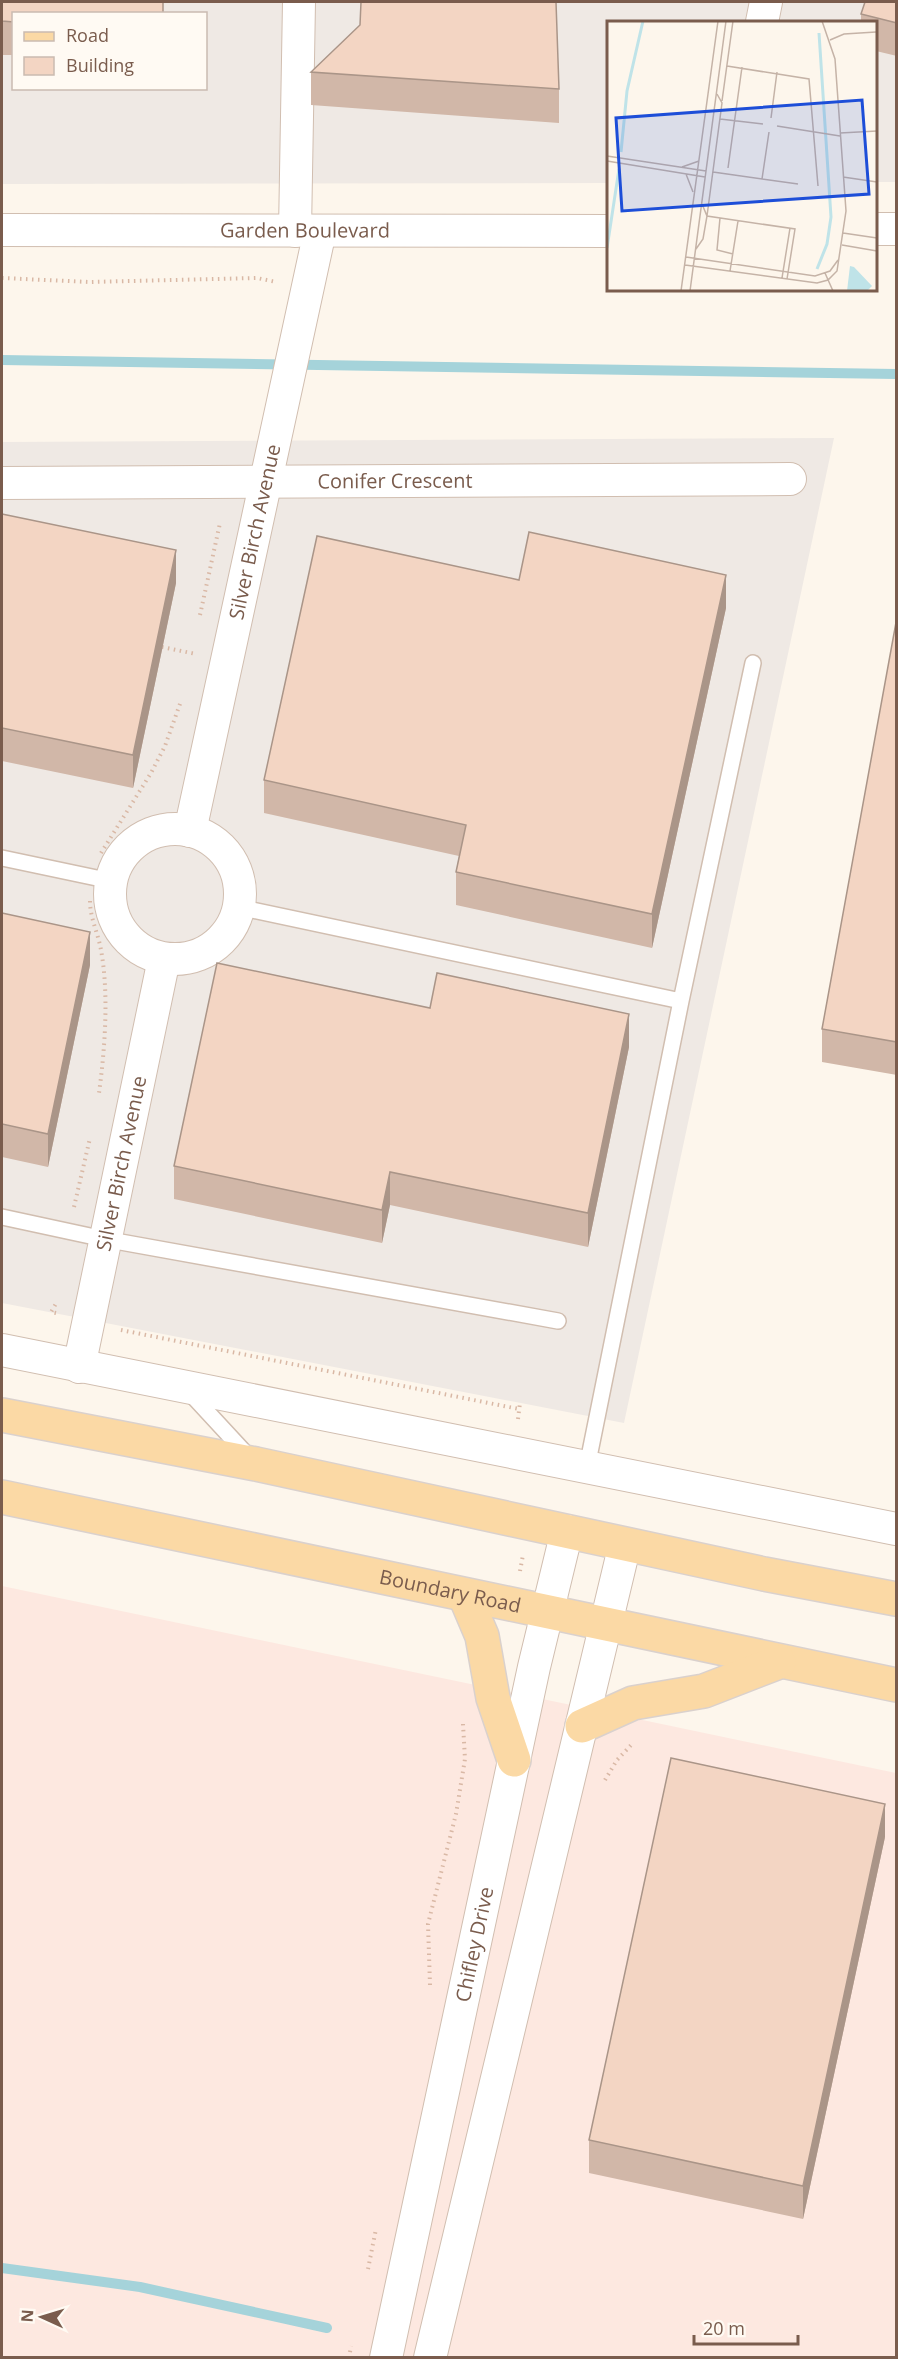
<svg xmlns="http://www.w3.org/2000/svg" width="898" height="2359" viewBox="0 0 898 2359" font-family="'Open Sans',sans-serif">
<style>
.commercial{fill:#fde8e0}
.industrial{fill:#efe9e4;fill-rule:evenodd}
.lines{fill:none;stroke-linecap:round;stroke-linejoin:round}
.stream{stroke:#a5d3da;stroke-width:10}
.service-casing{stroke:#d1beb0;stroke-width:18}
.minor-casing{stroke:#d1beb0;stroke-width:34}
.primary-casing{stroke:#dad1cd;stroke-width:36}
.path{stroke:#d9b8a5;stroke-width:4;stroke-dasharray:1.5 4.5;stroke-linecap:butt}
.service{stroke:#fff;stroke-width:15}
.minor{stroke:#fff;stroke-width:32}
.primary{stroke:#fbd9a5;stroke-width:33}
.wall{fill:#d1b7a8}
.shaded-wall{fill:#aa9588}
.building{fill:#f3d5c3;stroke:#aa9588;stroke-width:1.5}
.labels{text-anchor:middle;stroke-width:6;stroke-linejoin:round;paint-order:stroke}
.street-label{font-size:20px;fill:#7a5c4d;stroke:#fffaf3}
.inset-river{fill:none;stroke:#bfe3e8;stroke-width:3}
.inset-road{fill:none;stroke:#c5b3a7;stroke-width:1.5}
.view{fill:#1d4ed8;fill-opacity:0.15;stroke:#1d4ed8;stroke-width:3}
.inset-edge{fill:none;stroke:#7a5c4d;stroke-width:3}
</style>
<rect width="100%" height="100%" fill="#fdf6ec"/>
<path class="commercial" d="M2,1586L896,1773V2357L2,2358Z"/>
<path class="industrial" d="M2,2H896V182H876V22H608V183L2,184ZM14,14H206V88H14Z
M834,438L624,1423L2,1303V442Z"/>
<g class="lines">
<path class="stream" d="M2,360L896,374
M2,2268L140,2287L327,2328"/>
<defs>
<path id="service" d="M2,858L111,881
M238,907L681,1001
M2,1217L104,1239L558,1321
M189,1392L250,1458
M587,1467L681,1001L753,663"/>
<g id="minor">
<path d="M762,22L766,2"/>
<path d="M876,229H896"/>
<path id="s1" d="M2,230L608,231"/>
<path d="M295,231L299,2"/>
<path id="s2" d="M2,483L790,479"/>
<circle cx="175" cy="894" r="65"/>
<path id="s3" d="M190,831L320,231"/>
<path d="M2,1350L896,1529"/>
<path id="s4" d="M79,1367L164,959"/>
<path id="s5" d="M386,2358L534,1667L567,1531"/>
<path d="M430,2358L625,1544"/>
</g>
<g id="primary">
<path d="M2,1415L256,1464L764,1574L896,1599"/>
<path id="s6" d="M2,1497L896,1685"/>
<path d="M465,1596L482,1636L493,1698L514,1760"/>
<path d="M582,1726L633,1703L704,1691L779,1662"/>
</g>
</defs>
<use href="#service" class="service-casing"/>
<use href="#minor" class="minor-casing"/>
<use href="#primary" class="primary-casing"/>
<path class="path" d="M2,278L89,282L257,278L276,282
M200,615L220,523
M162,647L196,654
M101,853L151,773L165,746L181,701
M90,901C90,918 98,933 101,950C109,993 105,1049 99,1093
M74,1207L90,1138
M56,1313L51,1312L57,1302
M121,1330L519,1409
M518,1419L520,1403
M520,1571L523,1555
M605,1780L617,1760L633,1743
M430,1985L428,1924L456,1814L465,1759L463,1724
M368,2269L376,2229
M349,2358L351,2346"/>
<use href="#service" class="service"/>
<use href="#minor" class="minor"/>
<use href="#primary" class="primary"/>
</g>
<path class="wall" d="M2,2L14,14V55H2Z
M897,2V56L876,51V22H861V14Z
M360,25L559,89V123L311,105V72Z
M2,514L176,583L133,788L2,761Z
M519,580L726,608L652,948L456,905V872L459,856L264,813V780Z
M897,617V1075L822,1062V1029Z
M2,913L90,965L48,1167L2,1157Z
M430,1008L629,1047L588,1247L390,1205L382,1243L174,1199V1166Z
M885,1837L803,2219L589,2173V2140Z"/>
<path class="shaded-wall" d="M176,550V583L133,788V755Z
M726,575V608L652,948V914Z
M90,932V965L48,1167V1134Z
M629,1014V1047L588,1247V1213Z
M390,1172V1205L382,1243V1210Z
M885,1804V1837L803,2219V2186Z"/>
<path class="building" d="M2,2H163V14H14V22L2,21Z
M361,2H556L559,89L311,72L360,25Z
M865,2H897V23L861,14Z
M2,514L176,550L133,755L2,728Z
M529,532L726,575L652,914L456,872L466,825L264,780L317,536L519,580Z
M897,617V1042L822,1029Z
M2,913L90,932L48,1134L2,1124Z
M217,963L430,1008L437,973L629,1014L588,1213L390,1172L382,1210L174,1166Z
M671,1758L885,1804L803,2186L589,2140Z"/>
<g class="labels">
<g class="street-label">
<text dy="7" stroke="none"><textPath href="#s1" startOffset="303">Garden Boulevard</textPath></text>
<text dy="7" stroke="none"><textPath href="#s2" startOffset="393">Conifer Crescent</textPath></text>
<text dy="7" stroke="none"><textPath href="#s3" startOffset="306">Silver Birch Avenue</textPath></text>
<text dy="7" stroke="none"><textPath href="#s4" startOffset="208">Silver Birch Avenue</textPath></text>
<text dy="7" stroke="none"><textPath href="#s6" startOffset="458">Boundary Road</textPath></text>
<text dy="7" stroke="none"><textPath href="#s5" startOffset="423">Chifley Drive</textPath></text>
</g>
</g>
<g transform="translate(607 21)">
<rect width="270" height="270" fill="#fdf6ec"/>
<path d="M243,245L247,246L265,265L260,270H240Z" fill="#bfe3e8"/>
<path class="inset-river" d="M14,131L20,70L36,0M0,227L12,148M210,248L220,223L224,196L212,12"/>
<path class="inset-road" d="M223,19L237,13L269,11M120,45L202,58L211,165M115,80L126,0M164,97L170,51M113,98L156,103M170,105L233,115M233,112L270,110M0,135L99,150M0,140L98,156M75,146L92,140M121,147L135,46M106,151L191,163M79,153L86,171M236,156L270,161M155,158L162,111M95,183L100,195L188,208L180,258M113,197L110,229L126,233M236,212L270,217M235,224L270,230M89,228L96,218L100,195L115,82L110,73M79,236L208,255L223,250L231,239M78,244L210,262L221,259L230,250L239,190L228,38L215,0M123,250L131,200M218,252L226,270M175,257L183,207M74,270L111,0M83,270L119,0"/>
<path class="view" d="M255,79L262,173L15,190L9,97Z"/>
<rect width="270" height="270" class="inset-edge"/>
</g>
<rect width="898" height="2359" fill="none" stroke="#7a5c4d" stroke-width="6"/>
<rect x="12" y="12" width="195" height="78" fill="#fffaf3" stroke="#cabbb1" stroke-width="1.5"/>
<rect x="24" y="32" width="30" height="9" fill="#fbd9a5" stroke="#cabbb1" stroke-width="1.5"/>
<text x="66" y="42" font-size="18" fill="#7a5c4d">Road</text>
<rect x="24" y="57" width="30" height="18" fill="#f3d5c3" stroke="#cabbb1" stroke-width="1.5"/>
<text x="66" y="72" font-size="18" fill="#7a5c4d">Building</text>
<g transform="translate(42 2317) rotate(274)" stroke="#fffaf3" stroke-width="4.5" paint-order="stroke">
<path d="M0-4.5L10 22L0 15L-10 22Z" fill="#7a5c4d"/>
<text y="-9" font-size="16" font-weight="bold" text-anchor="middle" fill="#7a5c4d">N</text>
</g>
<path d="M694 2335v9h104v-9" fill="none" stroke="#7a5c4d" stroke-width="3"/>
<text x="703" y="2335" font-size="18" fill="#7a5c4d" stroke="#fffaf3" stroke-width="4.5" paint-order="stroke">20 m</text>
</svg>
